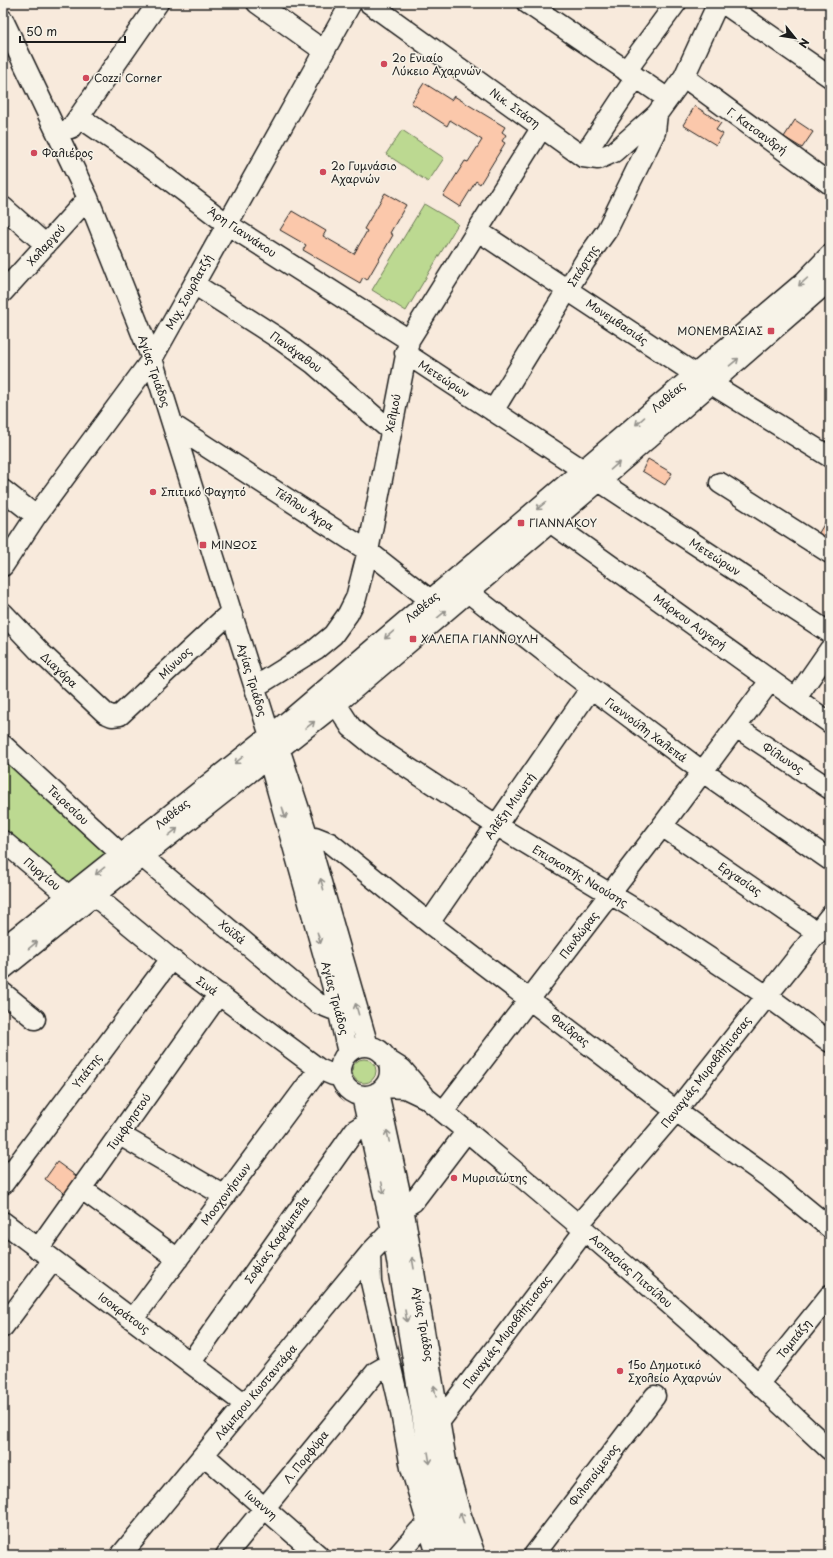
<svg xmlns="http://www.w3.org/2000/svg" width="833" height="1558" viewBox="0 0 833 1558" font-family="'Playpen Sans',sans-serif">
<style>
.green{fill:#bcd991;stroke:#6c7a56}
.building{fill:#fbc8ab;stroke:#1c1c1c}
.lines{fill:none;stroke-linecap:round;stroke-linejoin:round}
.minor-casing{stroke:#1c1c1c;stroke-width:23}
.minor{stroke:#f7f3e8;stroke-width:20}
.oneway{stroke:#94928c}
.poi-dot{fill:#d1495b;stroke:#f7f3e8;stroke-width:1.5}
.labels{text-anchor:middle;stroke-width:3;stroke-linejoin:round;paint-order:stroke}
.poi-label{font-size:11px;fill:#1c1c1c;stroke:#f7f3e8;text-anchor:start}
.street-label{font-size:11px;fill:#1c1c1c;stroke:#f7f3e8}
</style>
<rect width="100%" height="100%" fill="#f8eadc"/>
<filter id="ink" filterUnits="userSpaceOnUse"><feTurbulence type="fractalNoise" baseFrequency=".025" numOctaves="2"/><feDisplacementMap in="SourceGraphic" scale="8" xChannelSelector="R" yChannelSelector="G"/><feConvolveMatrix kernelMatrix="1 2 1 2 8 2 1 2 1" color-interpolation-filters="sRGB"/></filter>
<g filter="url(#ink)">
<path class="green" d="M402,130L444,158L428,182L386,154Z
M424,204L458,224L406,311L372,290Z
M3,753L111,853L69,885L3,831Z
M352 1071a12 12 0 1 1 24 0a12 12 0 1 1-24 0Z"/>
<path class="building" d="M424,83L451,100L454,96L505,127L502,132L506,135L502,141L505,143L480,184L476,181L460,207L443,196L465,161L468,162L482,140L450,120L447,126L411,103Z
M695,106L721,123L716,130L723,134L716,145L683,125Z
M795,120L813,132L802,148L784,137Z
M385,193L406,205L390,233L393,235L367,280L363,277L360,283L303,250L306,245L280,230L292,211L326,231L323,236L354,254L367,231L364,229Z
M648,459L672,473L665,485L642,471Z
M829,516L830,517V544L817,536Z
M57,1162L79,1178L67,1195L45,1179Z"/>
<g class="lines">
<defs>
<path id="minor" d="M257,3L324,51
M369,3L583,157L636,77
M527,3L668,99
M723,3L830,77
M3,20L88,198L152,359L270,736L279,748L308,837L368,1046
M626,71L676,3
M684,77L830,184
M79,117L148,164L227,224L409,340
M71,128L158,3
M583,157L598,159L614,152L657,114L684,77L718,3
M3,207L46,245
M478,231L695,374
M194,284L278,338L314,364L390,430
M3,292L88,198
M405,353L583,470
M710,383L830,457
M493,411L585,261L607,230L655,132L657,114
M173,425L368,551L430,600
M599,481L830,633
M720,483L830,553
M3,490L36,516
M550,522L830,723
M3,566L36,516L152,359L351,3
M468,592L591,688L703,772L830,860
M3,613L41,653L105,713L112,716L120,715L231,612
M255,687L316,649L333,635L348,614L356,598L368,551L409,340L542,127
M796,698L830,649
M336,704L351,727L373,745L496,825L640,912L767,996L830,1042
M736,727L830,789
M3,745L131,863
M272,771L335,995L348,1053
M662,826L818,933
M308,837H315L330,843L429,923L676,1111L769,1178L830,1228
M3,841L78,904
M132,848L317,1003L332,1009H338
M85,888L171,959L319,1069L333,1075L340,1074
M429,923L591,688
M3,948L292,718L805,281L830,255
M3,969L142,857L336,704L599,481L830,280
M3,993L35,1019
M340 1071a25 25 0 1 1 50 0a25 25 0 1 1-50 0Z
M386,1059L402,1069L424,1095
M384,1087L405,1088L426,1098C565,1211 700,1328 830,1450
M378,1092L403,1207L447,1467L460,1513L475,1555
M362,1096L392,1230L433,1482L458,1555
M443,1112L662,826L770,681
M120,1135L225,1196
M3,1184L171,959
M82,1189L178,1259
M391,1210L408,1205L413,1202L467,1131
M3,1222L245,1404
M579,1224L676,1111L830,916
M38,1249L219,994
M370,1253L371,1282L400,1407L411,1468L437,1555
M133,1319L319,1069
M3,1327L53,1260
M191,1362L355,1130L368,1122
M759,1383L830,1295
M432,1423L440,1421L585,1230
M204,1455L318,1555
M121,1555L370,1253L392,1230
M226,1555L376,1372L390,1364
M398,1555L419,1531L428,1528
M534,1555L655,1396"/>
</defs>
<use href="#minor" class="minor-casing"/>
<use href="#minor" class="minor"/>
</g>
<defs><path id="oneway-shaft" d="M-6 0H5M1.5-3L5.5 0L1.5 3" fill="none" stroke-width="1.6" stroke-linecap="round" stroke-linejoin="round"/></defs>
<g class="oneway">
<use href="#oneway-shaft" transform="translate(803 282) rotate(138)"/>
<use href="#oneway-shaft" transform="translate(734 362) rotate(-40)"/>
<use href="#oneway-shaft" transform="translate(640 421) rotate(139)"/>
<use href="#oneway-shaft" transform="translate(615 466) rotate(-41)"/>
<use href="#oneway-shaft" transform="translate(541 506) rotate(140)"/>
<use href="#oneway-shaft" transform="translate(442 614) rotate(-40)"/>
<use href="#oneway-shaft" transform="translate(389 635) rotate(139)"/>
<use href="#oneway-shaft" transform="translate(310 725) rotate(-38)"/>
<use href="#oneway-shaft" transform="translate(239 760) rotate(141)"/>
<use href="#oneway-shaft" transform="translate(284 813) rotate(74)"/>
<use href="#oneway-shaft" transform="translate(173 832) rotate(-38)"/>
<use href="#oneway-shaft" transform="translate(100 871) rotate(141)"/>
<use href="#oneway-shaft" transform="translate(322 884) rotate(-106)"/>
<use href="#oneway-shaft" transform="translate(319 938) rotate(74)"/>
<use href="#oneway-shaft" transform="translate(33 945) rotate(-39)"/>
<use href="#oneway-shaft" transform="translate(357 1009) rotate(-106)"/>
<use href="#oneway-shaft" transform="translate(388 1136) rotate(-102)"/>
<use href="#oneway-shaft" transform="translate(383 1188) rotate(77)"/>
<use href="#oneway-shaft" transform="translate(413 1263) rotate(-100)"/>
<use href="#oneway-shaft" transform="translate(406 1316) rotate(81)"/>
<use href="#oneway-shaft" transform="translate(435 1391) rotate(-100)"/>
<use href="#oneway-shaft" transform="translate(429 1458) rotate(81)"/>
<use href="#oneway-shaft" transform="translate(462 1518) rotate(-110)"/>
</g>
</g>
<g class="poi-dot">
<circle cx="384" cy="64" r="4"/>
<circle cx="86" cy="78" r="4"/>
<circle cx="34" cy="153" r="4"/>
<circle cx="323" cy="172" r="4"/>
<rect x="767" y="327" width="8" height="8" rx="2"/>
<circle cx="153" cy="492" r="4"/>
<rect x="517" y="519" width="8" height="8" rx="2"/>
<rect x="199" y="541" width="8" height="8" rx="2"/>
<rect x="409" y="635" width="8" height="8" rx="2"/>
<circle cx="454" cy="1178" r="4"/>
<circle cx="620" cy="1371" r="4"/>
</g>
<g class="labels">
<g class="poi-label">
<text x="392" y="62">2ο Ενιαίο<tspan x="392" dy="13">Λύκειο Αχαρνών</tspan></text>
<text x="94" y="82">Cozzi Corner</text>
<text x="42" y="157">Φαλιέρος</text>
<text x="331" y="170">2ο Γυμνάσιο<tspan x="331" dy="13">Αχαρνών</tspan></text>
<text x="763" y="335" text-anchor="end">ΜΟΝΕΜΒΑΣΙΑΣ</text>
<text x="161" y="496">Σπιτικό Φαγητό</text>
<text x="529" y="527">ΓΙΑΝΝΑΚΟΥ</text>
<text x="211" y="549">ΜΙΝΩΟΣ</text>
<text x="421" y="643">ΧΑΛΕΠΑ ΓΙΑΝΝΟΥΛΗ</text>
<text x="462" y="1182">Μυρισιώτης</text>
<text x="628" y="1369">15ο Δημοτικό<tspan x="628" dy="13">Σχολείο Αχαρνών</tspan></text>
</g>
<g class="street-label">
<text transform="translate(515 108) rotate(36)" y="4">Νικ. Στάση</text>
<text transform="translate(757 131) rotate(36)" y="4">Γ. Κατσανδρή</text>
<text transform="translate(242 232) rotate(34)" y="4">Άρη Γιαννάκου</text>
<text transform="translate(46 245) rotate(-48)" y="4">Χολαργού</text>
<text transform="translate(583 266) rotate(-58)" y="4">Σπάρτης</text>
<text transform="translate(189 292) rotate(-61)" y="4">Μιχ. Σουρλατζή</text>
<text transform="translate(617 322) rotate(34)" y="4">Μονεμβασιάς</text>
<text transform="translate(296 352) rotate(36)" y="4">Πανάγαθου</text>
<text transform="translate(154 371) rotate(71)" y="4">Αγίας Τριάδος</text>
<text transform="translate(444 379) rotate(33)" y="4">Μετεώρων</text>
<text transform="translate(668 397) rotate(-41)" y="4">Λαθέας</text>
<text transform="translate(393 413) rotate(-79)" y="4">Χελμού</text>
<text transform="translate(304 509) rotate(33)" y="4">Τέλλου Άγρα</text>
<text transform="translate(715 557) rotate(33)" y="4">Μετεώρων</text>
<text transform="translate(422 607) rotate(-40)" y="4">Λαθέας</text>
<text transform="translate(690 622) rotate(36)" y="4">Μάρκου Αυγερή</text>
<text transform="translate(175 663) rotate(-44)" y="4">Μίνωος</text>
<text transform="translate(59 670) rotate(43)" y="4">Διαγόρα</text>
<text transform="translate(252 680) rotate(73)" y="4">Αγίας Τριάδος</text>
<text transform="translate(646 730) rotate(37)" y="4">Γιαννούλη Χαλεπά</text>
<text transform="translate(783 758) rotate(33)" y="4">Φίλωνος</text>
<text transform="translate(68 805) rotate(43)" y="4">Τειρεσίου</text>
<text transform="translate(510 806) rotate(-55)" y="4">Αλέξη Μινωτή</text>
<text transform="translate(172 814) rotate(-39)" y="4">Λαθέας</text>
<text transform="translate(42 874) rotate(40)" y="4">Πυργίου</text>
<text transform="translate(580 876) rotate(31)" y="4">Επισκοπής Ναούσης</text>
<text transform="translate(740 879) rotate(34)" y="4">Εργασίας</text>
<text transform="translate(232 932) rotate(40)" y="4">Χοϊδά</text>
<text transform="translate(579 935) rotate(-53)" y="4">Πανδώρας</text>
<text transform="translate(207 986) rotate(37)" y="4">Σινά</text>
<text transform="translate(335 998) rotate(75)" y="4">Αγίας Τριάδος</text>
<text transform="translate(570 1030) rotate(37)" y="4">Φαίδρας</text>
<text transform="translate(87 1071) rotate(-53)" y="4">Υπάτης</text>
<text transform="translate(706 1072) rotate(-52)" y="4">Παναγιάς Μυροβλήτισσας</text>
<text transform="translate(129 1122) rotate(-55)" y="4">Τυμφρηστού</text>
<text transform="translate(226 1194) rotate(-53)" y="4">Μοσχονήσιων</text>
<text transform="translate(277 1240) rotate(-55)" y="4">Σοφίας Καράμπελα</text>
<text transform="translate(631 1271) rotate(41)" y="4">Ασπασίας Πιτσίλου</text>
<text transform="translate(124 1313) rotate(36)" y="4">Ισοκράτους</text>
<text transform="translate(423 1324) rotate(80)" y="4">Αγίας Τριάδος</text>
<text transform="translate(507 1332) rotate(-53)" y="4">Παναγιάς Μυροβλήτισσας</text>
<text transform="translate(794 1339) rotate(-51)" y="4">Τομπάζη</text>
<text transform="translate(256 1392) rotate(-50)" y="4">Λάμπρου Κωσταντάρα</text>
<text transform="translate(306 1457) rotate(-51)" y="4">Λ. Πορφύρα</text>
<text transform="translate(594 1475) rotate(-53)" y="4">Φιλοποίμενος</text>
<text transform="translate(261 1505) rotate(41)" y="4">Ιωαννη</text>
</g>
</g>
<rect width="833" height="1558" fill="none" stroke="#f7f3e8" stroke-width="16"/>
<rect x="8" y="8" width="817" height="1542" fill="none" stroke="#1c1c1c" stroke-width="1.5" filter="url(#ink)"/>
<g transform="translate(795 38) rotate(120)" stroke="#f7f3e8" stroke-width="3" paint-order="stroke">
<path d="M0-3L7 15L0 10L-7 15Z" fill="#1c1c1c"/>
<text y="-6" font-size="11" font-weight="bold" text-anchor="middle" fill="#1c1c1c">N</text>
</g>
<path d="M20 36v6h105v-6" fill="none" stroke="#1c1c1c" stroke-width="2"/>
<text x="26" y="36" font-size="12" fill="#1c1c1c" stroke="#f7f3e8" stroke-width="3" paint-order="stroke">50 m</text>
</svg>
